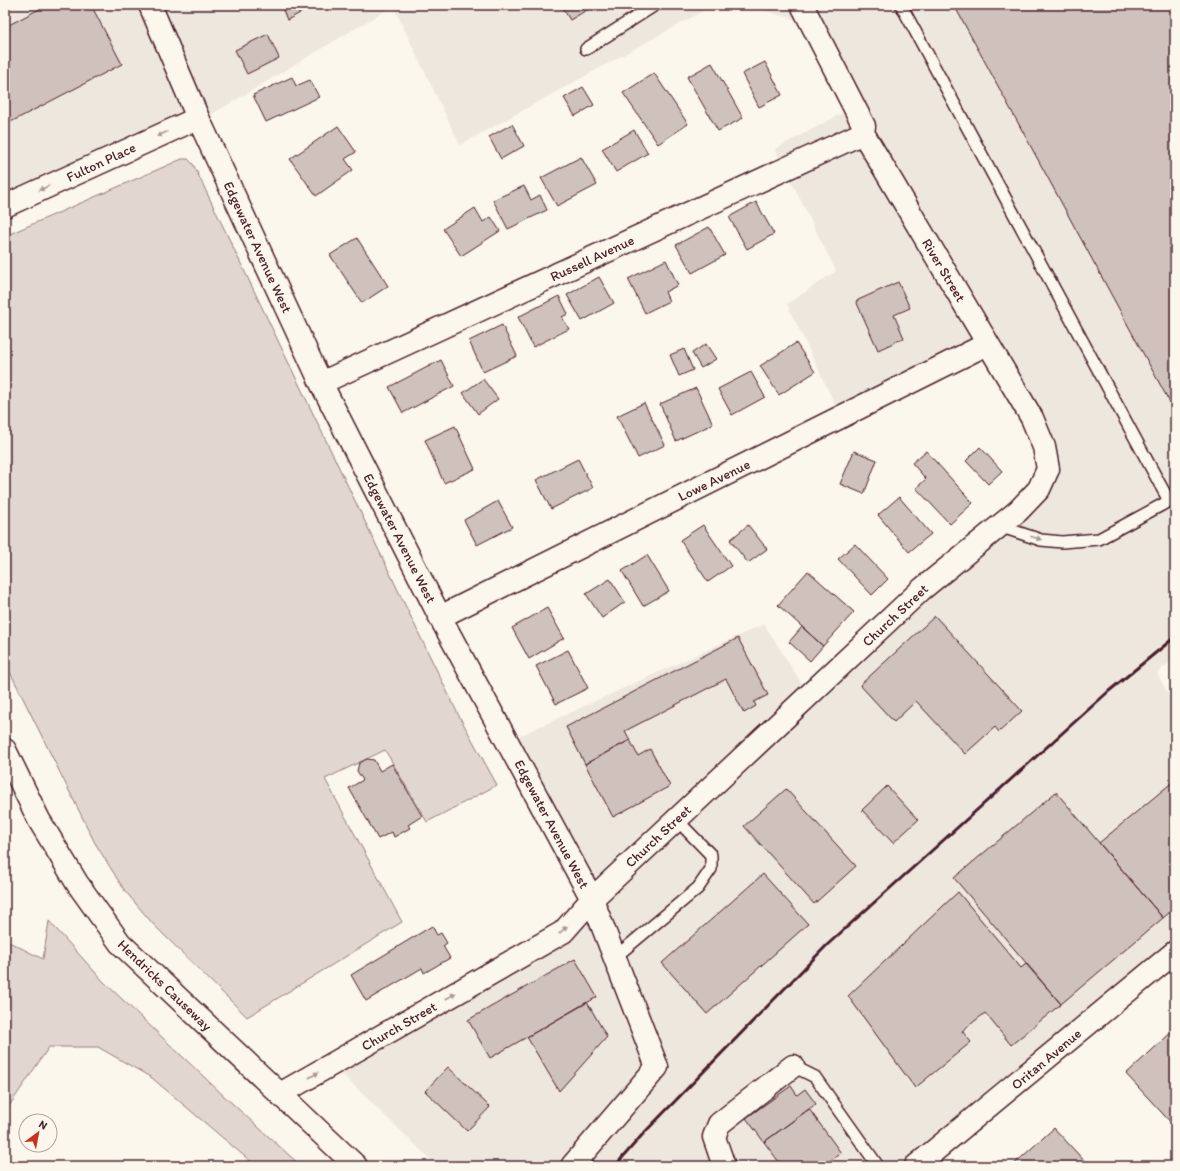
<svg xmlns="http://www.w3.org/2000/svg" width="1180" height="1171" viewBox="0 0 1180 1171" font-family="Itim,sans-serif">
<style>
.built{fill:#eee7de}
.green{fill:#e2d7d0;stroke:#967b7e}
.building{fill:#cfc2bc;stroke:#4a1f2b}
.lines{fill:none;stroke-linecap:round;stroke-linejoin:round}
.lane-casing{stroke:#4a1f2b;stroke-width:14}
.street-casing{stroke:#4a1f2b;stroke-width:25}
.secondary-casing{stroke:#4a1f2b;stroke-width:25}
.lane{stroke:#fbf7ec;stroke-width:11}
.street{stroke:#fbf7ec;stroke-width:22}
.secondary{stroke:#fbf7ec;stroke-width:22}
.rail{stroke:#4a1f2b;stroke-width:3}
.oneway{fill:#ab9695}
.labels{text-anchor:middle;stroke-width:3;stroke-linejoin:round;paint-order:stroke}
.street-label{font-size:14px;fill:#4a1f2b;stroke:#fbf7ec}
</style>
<rect width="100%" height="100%" fill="#fbf7ec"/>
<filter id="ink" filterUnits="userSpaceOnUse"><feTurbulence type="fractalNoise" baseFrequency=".025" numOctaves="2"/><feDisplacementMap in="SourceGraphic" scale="8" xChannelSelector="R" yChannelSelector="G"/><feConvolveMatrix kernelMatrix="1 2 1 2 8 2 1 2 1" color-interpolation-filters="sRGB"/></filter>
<g filter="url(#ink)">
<path class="built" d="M5,5H714L460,145L393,6L199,122L5,206Z
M742,5H1175V658L1157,673L1175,707V955L920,1166H437L340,1072L594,920L506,742L764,624L813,701L1050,484L982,349L843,421L787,304L836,271L775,149L859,104L820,26Z"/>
<path class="green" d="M182,159H188L193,164L420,636L458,714L497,785L427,822L385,750L325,779L402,922L247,1017L153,924L125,891L95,843L5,662V236Z
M49,921L103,981L224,1096L301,1166H256L152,1078L98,1047H49L5,1112V940L43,959Z"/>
<path class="building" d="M47,5H91L122,64L5,125V27Z
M281,5H315L287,20Z
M561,5H595L570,20Z
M954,5H1175V412Z
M268,34L279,58L247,74L235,50Z
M765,62L782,95L759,107L742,74Z
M712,63L743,118L718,131L687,77Z
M654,73L688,124L658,144L623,93Z
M292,77L296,86L310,80L319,97L266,122L253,95Z
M583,87L594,105L575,116L564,98Z
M512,124L524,146L501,159L489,137Z
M338,126L356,152L345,159L353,170L316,196L290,159Z
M634,130L648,153L616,172L602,149Z
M581,157L597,185L557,206L541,178Z
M524,186L531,200L540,195L547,210L508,229L493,200Z
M756,202L774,234L747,249L729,217Z
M475,208L483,222L491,217L500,231L461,256L443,229Z
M709,227L725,255L692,273L676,245Z
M357,238L388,286L362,303L330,255Z
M666,260L678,285L665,292L669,301L645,313L628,279Z
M599,277L614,303L582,321L567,295Z
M898,282L910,308L894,315L904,338L878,350L856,301Z
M559,296L568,314L562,317L569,329L533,347L518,317Z
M502,325L517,356L483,372L469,341Z
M796,343L815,372L779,395L760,366Z
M706,344L716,359L701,368L692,353Z
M684,349L693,370L679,376L670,355Z
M441,360L454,386L403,413L389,387Z
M751,372L765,397L732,415L718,389Z
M483,379L498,399L478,414L463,393Z
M696,388L713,424L676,441L660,404Z
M644,403L665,445L638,458L617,416Z
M455,426L475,469L444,483L425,440Z
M980,447L1002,471L988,484L966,461Z
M854,451L877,460L864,494L840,484Z
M926,451L973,503L950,524L916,488L926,479L912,463Z
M578,459L593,488L551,509L536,480Z
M899,497L931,534L909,552L878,515Z
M498,501L512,527L477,545L464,520Z
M703,525L731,566L708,582L680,540Z
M748,525L767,549L748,563L730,540Z
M855,544L888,579L872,595L838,559Z
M647,555L669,591L643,606L622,571Z
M808,571L854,612L823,646L778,605Z
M610,579L625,602L602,618L586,594Z
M547,608L564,638L529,659L512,628Z
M935,616L1022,711L999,732L995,727L965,754L916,701L894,722L860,685Z
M802,627L823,646L810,661L789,642Z
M738,638L768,695L754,702L756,706L744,713L726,679L625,731L630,740L585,764L566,727Z
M568,650L588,688L556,704L536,666Z
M630,740L638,756L650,749L670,786L613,817L585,764Z
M367,759L374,760L380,771L392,764L422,816L408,825L410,828L394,837L392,832L378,839L349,788L363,780L357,771L359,763Z
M1175,780V908L1163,918L1099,843Z
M887,786L918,820L893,843L862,810Z
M786,789L856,866L814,904L744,826Z
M1056,792L1163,918L1061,1004L954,878Z
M763,874L808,924L707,1014L662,963Z
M958,892L1021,968L1026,964L1061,1004L1011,1045L985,1013L962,1031L971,1042L915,1088L848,996Z
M432,926L437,935L441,933L447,943L443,946L450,958L424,973L422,968L366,1001L351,975Z
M575,959L597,997L490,1058L468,1020Z
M587,1002L607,1037L559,1091L527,1037Z
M1175,1029V1127L1126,1074Z
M448,1067L490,1107L467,1131L425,1091Z
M791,1086L797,1095L805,1089L816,1104L764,1142L746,1118Z
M809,1109L841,1153L823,1166H782L764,1142Z
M1054,1128L1089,1166H1012Z
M836,1162L840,1166H831Z"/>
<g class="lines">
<defs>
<path id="lane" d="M901,5L1169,501L1175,497
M586,49L655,5
M999,526L1041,540L1062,542L1099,539L1169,501
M614,958L698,888L711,869V855L676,819
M793,1066L815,1077L878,1166"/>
<path id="street" d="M150,5L198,118L321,383L440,617L592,899L657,1067L572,1166
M5,206L198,118
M321,383L863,133
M440,617L987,344
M280,1094L563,932L592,899L922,589L1018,511L1039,489L1048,469L1044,447L1032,418L863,133L864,126L802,5
M724,1166L714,1137L719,1124L793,1066
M916,1166L1175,952"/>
<path id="secondary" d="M5,750L39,820L77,883L120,943L356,1166"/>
</defs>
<use href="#lane" class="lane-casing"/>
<use href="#street" class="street-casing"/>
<use href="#secondary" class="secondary-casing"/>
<use href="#lane" class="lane"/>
<use href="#street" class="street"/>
<use href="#secondary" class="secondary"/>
<path class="rail" d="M615,1166L643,1134L827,945L1109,691L1175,637"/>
</g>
<defs><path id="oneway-solid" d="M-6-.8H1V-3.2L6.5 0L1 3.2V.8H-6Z"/></defs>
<g class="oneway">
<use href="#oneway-solid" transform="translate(162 134) rotate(155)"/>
<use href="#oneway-solid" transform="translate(44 188) rotate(155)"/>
<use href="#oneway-solid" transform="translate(1036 538) rotate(17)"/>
<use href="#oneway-solid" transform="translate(563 930) rotate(-42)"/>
<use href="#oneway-solid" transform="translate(451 996) rotate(-30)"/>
<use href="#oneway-solid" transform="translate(314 1075) rotate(-30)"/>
</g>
</g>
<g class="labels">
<g class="street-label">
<text transform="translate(101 162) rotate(-25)" y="5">Fulton Place</text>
<text transform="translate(258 247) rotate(65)" y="5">Edgewater Avenue West</text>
<text transform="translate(592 258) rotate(-25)" y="5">Russell Avenue</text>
<text transform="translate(944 270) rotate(59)" y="5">River Street</text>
<text transform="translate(714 480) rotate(-26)" y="5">Lowe Avenue</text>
<text transform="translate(400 538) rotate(63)" y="5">Edgewater Avenue West</text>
<text transform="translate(895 615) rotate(-43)" y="5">Church Street</text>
<text transform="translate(552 824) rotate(62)" y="5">Edgewater Avenue West</text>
<text transform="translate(658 836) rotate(-43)" y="5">Church Street</text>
<text transform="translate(165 985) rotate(44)" y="5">Hendricks Causeway</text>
<text transform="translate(399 1026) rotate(-30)" y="5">Church Street</text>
<text transform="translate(1046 1059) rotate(-40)" y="5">Oritan Avenue</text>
</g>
</g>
<rect width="1180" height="1171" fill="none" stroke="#fbf7ec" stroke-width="20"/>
<rect x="10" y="10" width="1160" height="1151" fill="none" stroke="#4a1f2b" stroke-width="1.5" filter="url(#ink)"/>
<g transform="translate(38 1133) rotate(32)"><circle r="19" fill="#fbf7ec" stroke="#b4a19f"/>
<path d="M0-3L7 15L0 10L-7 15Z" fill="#c8321e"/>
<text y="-6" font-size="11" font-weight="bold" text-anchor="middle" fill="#4a1f2b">N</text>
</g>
</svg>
